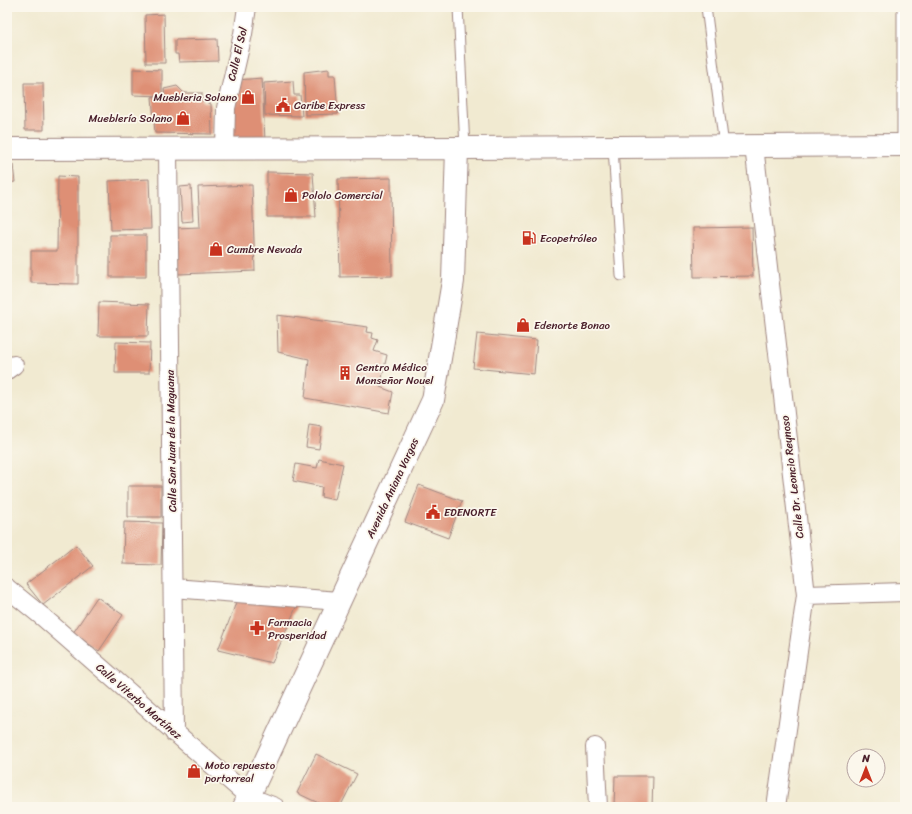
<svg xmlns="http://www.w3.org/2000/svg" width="912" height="814" viewBox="0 0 912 814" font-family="Sriracha,sans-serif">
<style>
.building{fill:#de8f75}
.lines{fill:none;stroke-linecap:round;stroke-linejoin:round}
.service-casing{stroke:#9e847e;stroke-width:11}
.minor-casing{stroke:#9e847e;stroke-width:20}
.secondary-casing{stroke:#9e847e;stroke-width:24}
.service{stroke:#fff;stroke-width:9}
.minor{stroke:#fff;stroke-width:18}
.secondary{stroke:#fff;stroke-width:22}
.labels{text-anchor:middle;stroke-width:3.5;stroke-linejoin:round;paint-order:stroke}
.street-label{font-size:11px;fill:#4a1f2b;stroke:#fbf7ec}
.poi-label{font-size:11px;fill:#4a1f2b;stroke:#fbf7ec;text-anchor:start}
</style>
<rect width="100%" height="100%" fill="#fbf7ec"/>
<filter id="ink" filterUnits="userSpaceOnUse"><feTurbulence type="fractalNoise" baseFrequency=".025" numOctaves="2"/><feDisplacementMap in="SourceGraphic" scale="8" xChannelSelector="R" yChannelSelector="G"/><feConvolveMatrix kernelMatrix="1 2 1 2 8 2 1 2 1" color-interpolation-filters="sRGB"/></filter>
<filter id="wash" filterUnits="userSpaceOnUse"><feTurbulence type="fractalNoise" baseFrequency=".012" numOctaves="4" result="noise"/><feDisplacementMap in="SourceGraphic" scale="16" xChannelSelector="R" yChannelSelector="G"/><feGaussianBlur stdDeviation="0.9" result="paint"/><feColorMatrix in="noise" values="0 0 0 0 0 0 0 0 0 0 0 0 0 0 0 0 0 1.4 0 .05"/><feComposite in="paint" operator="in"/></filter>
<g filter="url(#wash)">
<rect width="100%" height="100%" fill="#f1ead1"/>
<g id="blocks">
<path class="building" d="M164,14L165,63H146L145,15Z
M217,39L218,61L179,62L178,54H175V40Z
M133,69L162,70V96L133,95Z
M329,69V75H335L338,114L305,115L304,72Z
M262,78L265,141H226L237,80Z
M293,81L294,95H300L302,116L265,115L264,83Z
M24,83H43L44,130H25Z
M177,86L184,93H202V101L211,104L212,134L155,133L152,97L165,96L164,89Z
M13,165L15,182L7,183V166Z
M267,172L313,173L316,217H267Z
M58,176L78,177V284L31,283V251H57Z
M391,178L392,276L340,277L338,179Z
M149,179L151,229L111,230L109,181Z
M252,185L255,271L178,274L176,228L200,227L198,187Z
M191,186L193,221L182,222L180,187Z
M752,227L753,276L694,277L693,228Z
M110,235H146V277H110Z
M99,302L149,304L148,336H98Z
M277,315L368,327L367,332L373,333L372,338L378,340L374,351L387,355L380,387L393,392L389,413L305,398L309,359L278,352Z
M477,334L537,340L534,374L473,368Z
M116,342L150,343L149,373H115Z
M309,425L322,427L319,449L306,447Z
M319,459L343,464L335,500L321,497L322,487L293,481L296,464L317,468Z
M419,485L462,501L448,538L405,522Z
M128,486H161V517H128Z
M124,522L162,523L161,565L123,564Z
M76,545L93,566L43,605L26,584Z
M239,595L297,605L272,663L218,650Z
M97,597L123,615L99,651L73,633Z
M316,754L357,774L340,807H327L297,793Z
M615,776H653L652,807H614Z"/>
</g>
</g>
<g filter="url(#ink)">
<use href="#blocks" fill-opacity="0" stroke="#9e847e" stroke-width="1"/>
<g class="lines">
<defs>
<path id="service" d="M458,7L465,148
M706,7L724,146
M902,7V145
M613,147L621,276"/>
<path id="minor" d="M754,146L806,595L776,807
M225,149L226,108L243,34L247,7
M168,150L174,733
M7,370L14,365
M7,588L44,618L249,797L275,807
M173,588L339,601
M806,595L905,592
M595,747L598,807"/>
<path id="secondary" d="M7,149L465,148L905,145
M244,807L433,400L453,281L457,148"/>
</defs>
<use href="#service" class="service-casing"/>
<use href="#minor" class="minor-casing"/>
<use href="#secondary" class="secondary-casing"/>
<use href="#service" class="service"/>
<use href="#minor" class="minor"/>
<use href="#secondary" class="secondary"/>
</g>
</g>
<defs>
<symbol id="shop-bare" viewBox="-9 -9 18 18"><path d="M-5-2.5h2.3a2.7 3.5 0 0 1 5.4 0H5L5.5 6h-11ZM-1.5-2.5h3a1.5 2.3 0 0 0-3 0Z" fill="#c8321e" stroke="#fbf7ec" stroke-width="2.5" paint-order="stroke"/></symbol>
<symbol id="civic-bare" viewBox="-9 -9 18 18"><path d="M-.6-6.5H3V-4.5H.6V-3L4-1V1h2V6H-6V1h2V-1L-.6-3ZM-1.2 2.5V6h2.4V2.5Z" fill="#c8321e" stroke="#fbf7ec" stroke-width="2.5" paint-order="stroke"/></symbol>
<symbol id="fuel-bare" viewBox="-9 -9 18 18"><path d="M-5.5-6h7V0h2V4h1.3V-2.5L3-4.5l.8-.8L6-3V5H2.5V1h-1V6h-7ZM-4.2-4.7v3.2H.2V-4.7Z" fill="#c8321e" stroke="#fbf7ec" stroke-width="2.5" paint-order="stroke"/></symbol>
<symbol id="building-bare" viewBox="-9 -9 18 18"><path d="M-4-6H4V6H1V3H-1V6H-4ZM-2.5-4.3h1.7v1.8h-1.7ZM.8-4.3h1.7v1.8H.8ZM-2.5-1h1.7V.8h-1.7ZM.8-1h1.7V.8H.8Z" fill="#c8321e" stroke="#fbf7ec" stroke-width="2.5" paint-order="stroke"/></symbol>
<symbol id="pharmacy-bare" viewBox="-9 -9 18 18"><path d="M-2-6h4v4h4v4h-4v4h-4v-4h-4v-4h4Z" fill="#c8321e" stroke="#fbf7ec" stroke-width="2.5" paint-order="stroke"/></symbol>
</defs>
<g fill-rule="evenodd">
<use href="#shop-bare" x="238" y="87" width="20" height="20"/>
<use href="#civic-bare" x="273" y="95" width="20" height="20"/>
<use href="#shop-bare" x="173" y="108" width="20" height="20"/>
<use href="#shop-bare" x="281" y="185" width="20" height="20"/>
<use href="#fuel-bare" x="519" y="228" width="20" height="20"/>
<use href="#shop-bare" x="206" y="239" width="20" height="20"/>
<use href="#shop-bare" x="513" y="315" width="20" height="20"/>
<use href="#building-bare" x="335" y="363" width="20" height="20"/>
<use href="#civic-bare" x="423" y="502" width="20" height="20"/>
<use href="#pharmacy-bare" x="247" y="618" width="20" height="20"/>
<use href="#shop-bare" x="184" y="761" width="20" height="20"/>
</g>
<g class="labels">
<g class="street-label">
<text transform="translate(237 54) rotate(-77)" y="4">Calle El Sol</text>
<text transform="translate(171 441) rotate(-91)" y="4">Calle San Juan de la Maguana</text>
<text transform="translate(792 477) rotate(-97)" y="4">Calle Dr. Leoncio Reynoso</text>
<text transform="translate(392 488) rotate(-65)" y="4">Avenida Aniana Vargas</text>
<text transform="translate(139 701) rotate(41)" y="4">Calle Viterbo Martínez</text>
</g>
<g class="poi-label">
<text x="237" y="101" text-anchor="end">Muebleria Solano</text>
<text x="294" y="109">Caribe Express</text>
<text x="172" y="122" text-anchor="end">Mueblería Solano</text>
<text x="302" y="199">Pololo Comercial</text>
<text x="540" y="242">Ecopetróleo</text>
<text x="227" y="253">Cumbre Nevada</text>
<text x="534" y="329">Edenorte Bonao</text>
<text x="356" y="371">Centro Médico<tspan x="356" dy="13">Monseñor Nouel</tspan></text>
<text x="444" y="516">EDENORTE</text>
<text x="268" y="626">Farmacia<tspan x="268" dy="13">Prosperidad</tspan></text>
<text x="205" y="769">Moto repuesto<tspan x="205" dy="13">portorreal</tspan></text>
</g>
</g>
<rect width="912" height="814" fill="none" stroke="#fbf7ec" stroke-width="24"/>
<g transform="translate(866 768)"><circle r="19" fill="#fbf7ec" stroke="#b4a19f"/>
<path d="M0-3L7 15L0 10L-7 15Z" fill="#c8321e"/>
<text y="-6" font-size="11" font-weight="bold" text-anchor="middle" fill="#4a1f2b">N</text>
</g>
</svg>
